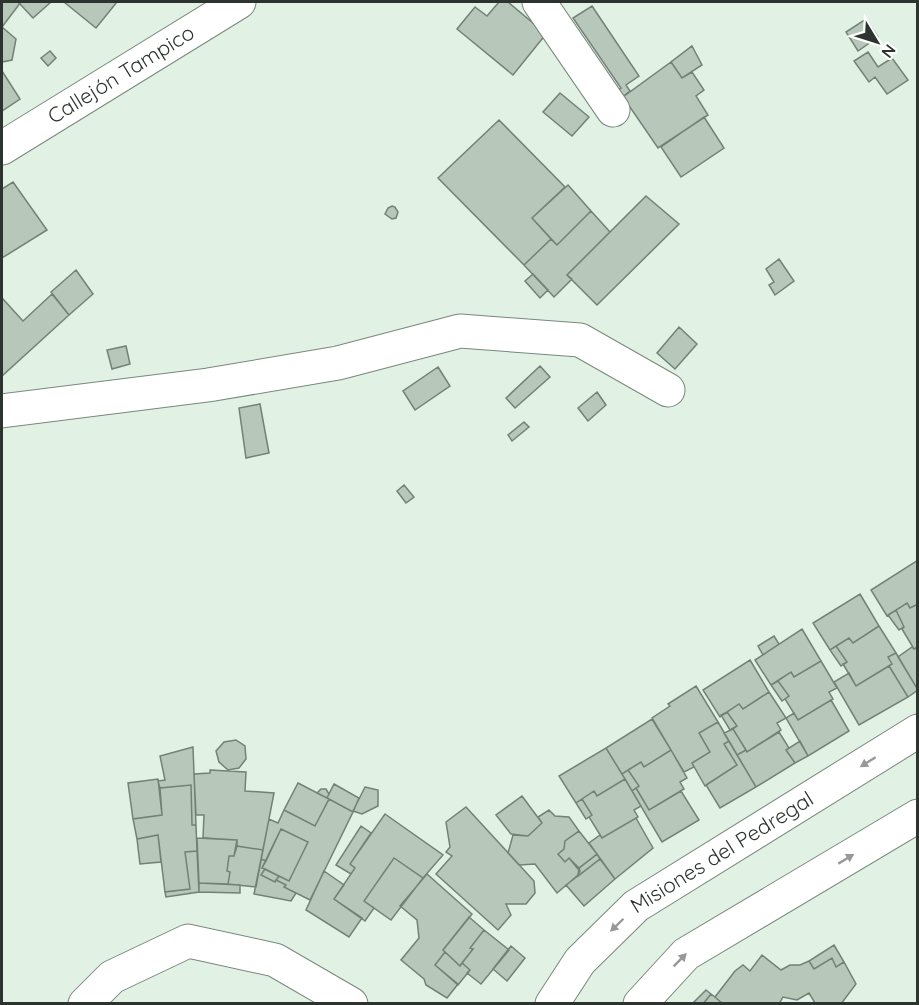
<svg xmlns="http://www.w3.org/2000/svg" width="919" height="1005" viewBox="0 0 919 1005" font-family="Quicksand,sans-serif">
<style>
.building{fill:#b7c7ba;stroke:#738176;stroke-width:1.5}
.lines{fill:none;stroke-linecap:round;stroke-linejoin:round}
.minor-casing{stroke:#79887c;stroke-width:35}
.minor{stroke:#fff;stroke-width:33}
.oneway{fill:#969996}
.labels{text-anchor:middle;stroke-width:4.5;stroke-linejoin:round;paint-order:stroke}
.street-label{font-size:21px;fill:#2d332e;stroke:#fff}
</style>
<rect width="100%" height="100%" fill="#e1f1e4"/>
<path class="building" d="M2,2H21L2,27Z
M21,2H51L33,18L19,3Z
M64,2H117L96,28Z
M499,2H508L546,34L513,75L457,29L475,7L487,16Z
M592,6L639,76L626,85L630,91L621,98L616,91L621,88L573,18Z
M866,19L878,37L858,51L846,32Z
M2,27L16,39L12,60L2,62Z
M692,46L702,65L682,78L671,62Z
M50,51L56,58L48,66L41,58Z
M868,52L878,67L892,58L908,80L887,94L875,77L869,82L854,61Z
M671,62L682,78L692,72L704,90L696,96L708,115L658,148L623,97Z
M2,71L20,99L2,111Z
M560,93L589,117L572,136L543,112Z
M704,117L724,148L681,177L661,147Z
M499,120L565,187L532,218L551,239L524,265L438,178Z
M13,182L47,230L2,258V189Z
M568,185L591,211L557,245L532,218Z
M646,196L679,224L597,305L567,275Z
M392,206L395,207L398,212L396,218L392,219L385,214L388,208Z
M591,211L610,232L567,275L572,279L554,297L524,265L551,239L557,245Z
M779,259L794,281L775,295L769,285L774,282L766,269Z
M76,270L93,294L69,315L51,292Z
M533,274L548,290L540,298L525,281Z
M52,294L69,315L2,376V298L23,321Z
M679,327L697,344L675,369L657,353Z
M126,346L130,364L112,369L107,350Z
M540,366L550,377L515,408L506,398Z
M438,367L450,386L415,410L403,391Z
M597,392L606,405L588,421L578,408Z
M260,404L269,453L246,458L239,408Z
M524,422L529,427L512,441L508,435Z
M404,485L414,497L406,503L397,491Z
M918,560V604L910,608L907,603L887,616L871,590Z
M860,594L879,626L853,643L849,638L830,650L813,623Z
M907,603L910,608L918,604V647L914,649L902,629L904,627L896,610Z
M896,610L904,627L899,630L888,615Z
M879,626L896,653L888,657L892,664L856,686L843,664L847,662L836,646L849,638L853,643Z
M802,629L821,661L794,677L791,672L771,685L755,660Z
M774,636L779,644L763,655L758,646Z
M836,646L847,662L841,666L830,650Z
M912,647L914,649L918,647V690L898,657Z
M896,653L918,690L908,697L889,666L892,664L888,657Z
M750,660L769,692L743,709L739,704L720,717L703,690Z
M821,661L837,688L829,692L833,699L798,720L785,699L789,696L778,681L791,672L794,677Z
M889,666L908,697L859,725L834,682L849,673L856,686Z
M778,681L789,696L782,701L771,685Z
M696,686L718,722L699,733L710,752L692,763L694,767L684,772L652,718L670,706L668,704Z
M769,692L786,718L777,723L781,730L747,752L733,729L737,726L727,712L739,704L743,709Z
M831,700L849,731L808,756L786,718L794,713L798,720Z
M727,712L737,726L730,730L721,715Z
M652,719L671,750L644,767L641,762L622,774L606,748Z
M718,722L729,741L724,744L737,765L705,786L692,763L710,752L699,733Z
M733,729L746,750L737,755L724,733Z
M779,732L789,748L786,750L795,763L756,787L737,755L746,750L747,752Z
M236,740L245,746L246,759L239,768L228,770L219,762L216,751L224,742Z
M729,741L756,787L720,808L706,785L737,765L724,744Z
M800,741L808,756L795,763L786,750Z
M193,747L196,825H192L191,785L160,788L158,781L165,780L160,756Z
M606,748L625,779L597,796L594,791L576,803L559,776Z
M671,750L687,778L680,782L684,789L649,810L636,788L639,786L628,770L641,762L644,767Z
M210,770L246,772L245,791L274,793L263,850L237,846V840L203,838L204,815H196L194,774L210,773Z
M628,770L639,786L632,791L622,774Z
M158,779L162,815L133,819L128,783Z
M625,779L641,806L634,810L638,817L602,838L589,817L592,815L582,799L594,791L597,796Z
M298,783L329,799L315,826L284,810Z
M334,784L359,798L353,812L327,798Z
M191,785L192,825H196L197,851L185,852L190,889L165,892L158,835L137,839L133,819L162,815L160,788Z
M365,787L378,790V806L362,814L353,811Z
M636,788L649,810L681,791L699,820L662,842L632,791Z
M321,789H326L329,794L327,798L317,793Z
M522,796L542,823L528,836L511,834L496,815Z
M329,799L353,812L310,900L284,887L286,885L276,880L279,876L289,881L308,842L281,829L266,861L261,859L269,819L278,823L284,810L315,826Z
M582,799L592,815L586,819L576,803Z
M466,807L534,881L535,893L526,904H506L511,915L498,930L436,874L452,856L446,852L450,847L446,822Z
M549,810L555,816L569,817L579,831L565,841L564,849L558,854L565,862L569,858L579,868L578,875L557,893L535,864L519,865L508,853L513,835L528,836L542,823L538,817Z
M385,814L443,855L423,878L394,858L364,901L374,908L365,921L334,899L355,868L350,864Z
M636,818L653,848L615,879L589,843L600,835L602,838Z
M361,826L371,833L350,864L355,868L351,874L336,865Z
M281,829L308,842L289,881L262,868Z
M579,831L597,854L578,869L569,858L565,862L558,854L564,849L565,841Z
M158,835L161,862L140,864L137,839Z
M197,838L237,840L234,856H229L227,871L230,872L228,884L199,883Z
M237,846L263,850L256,887L228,884L230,872L227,871L229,856H234Z
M197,851L199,892L166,897L165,892L190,889L185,852Z
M597,854L600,859L577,877L580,871L579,868Z
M394,858L423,878L391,920L364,901Z
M261,859L266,861L262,868L265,869L261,875L275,882L276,880L286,885L284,887L296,893L291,901L254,894Z
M600,859L615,879L584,906L566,885Z
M265,869L279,876L275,882L261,875Z
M324,871L344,885L334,899L362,918L349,937L306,910Z
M427,874L472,914L443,950L445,952L435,965L458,984L447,998L426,985L424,979L401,960L419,938L417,920L400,906Z
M199,883L240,885V893L199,892Z
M469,917L484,930L470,948L473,949L460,966L443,950Z
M484,930L509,950L481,984L467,973L470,970L462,963L473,949L470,948Z
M834,945L844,962L836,967L832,958L814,969L809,961Z
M511,946L525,958L507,981L493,969Z
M445,952L460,966L462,963L470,970L458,985L435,965Z
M762,955L781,970L790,965H800L809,961L814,969L832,958L836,967L844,962L856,984L841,1004L815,1003L809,993L797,1000L783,997L779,1004H723L715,997L735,971L743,965L750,971Z
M706,990L711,994L703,1004H692Z
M711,994L715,997L723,1004H703Z"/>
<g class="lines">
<defs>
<g id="minor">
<path d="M539,2L613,110"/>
<path id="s1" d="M2,148L239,2"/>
<path d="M2,411L208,385L338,363L460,331L580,340L668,390"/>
<path d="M85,1004L112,977L188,941L275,960L351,1004"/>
<path id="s2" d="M552,1004L580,961L636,906L918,731"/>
<path d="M640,1004L686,954L918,816"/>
</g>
</defs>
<use href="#minor" class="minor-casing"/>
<use href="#minor" class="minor"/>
</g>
<defs><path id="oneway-solid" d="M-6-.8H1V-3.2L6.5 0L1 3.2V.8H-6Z" transform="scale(1.5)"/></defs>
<g class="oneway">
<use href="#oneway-solid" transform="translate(868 762) rotate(148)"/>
<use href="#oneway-solid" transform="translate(846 859) rotate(-31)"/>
<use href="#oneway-solid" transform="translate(617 925) rotate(136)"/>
<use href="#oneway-solid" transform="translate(680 960) rotate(-45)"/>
</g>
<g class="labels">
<g class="street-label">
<text dy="7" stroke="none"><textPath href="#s1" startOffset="140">Callejón Tampico</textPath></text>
<text dy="7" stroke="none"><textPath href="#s2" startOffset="231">Misiones del Pedregal</textPath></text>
</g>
</g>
<rect width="919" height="1005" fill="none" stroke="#2d332e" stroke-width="6"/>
<g transform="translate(877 42) rotate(128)" stroke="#ffffff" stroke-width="4.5" paint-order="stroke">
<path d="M0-4.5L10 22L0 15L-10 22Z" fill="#2d332e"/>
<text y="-9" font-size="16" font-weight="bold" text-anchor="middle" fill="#2d332e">N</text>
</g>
</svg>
